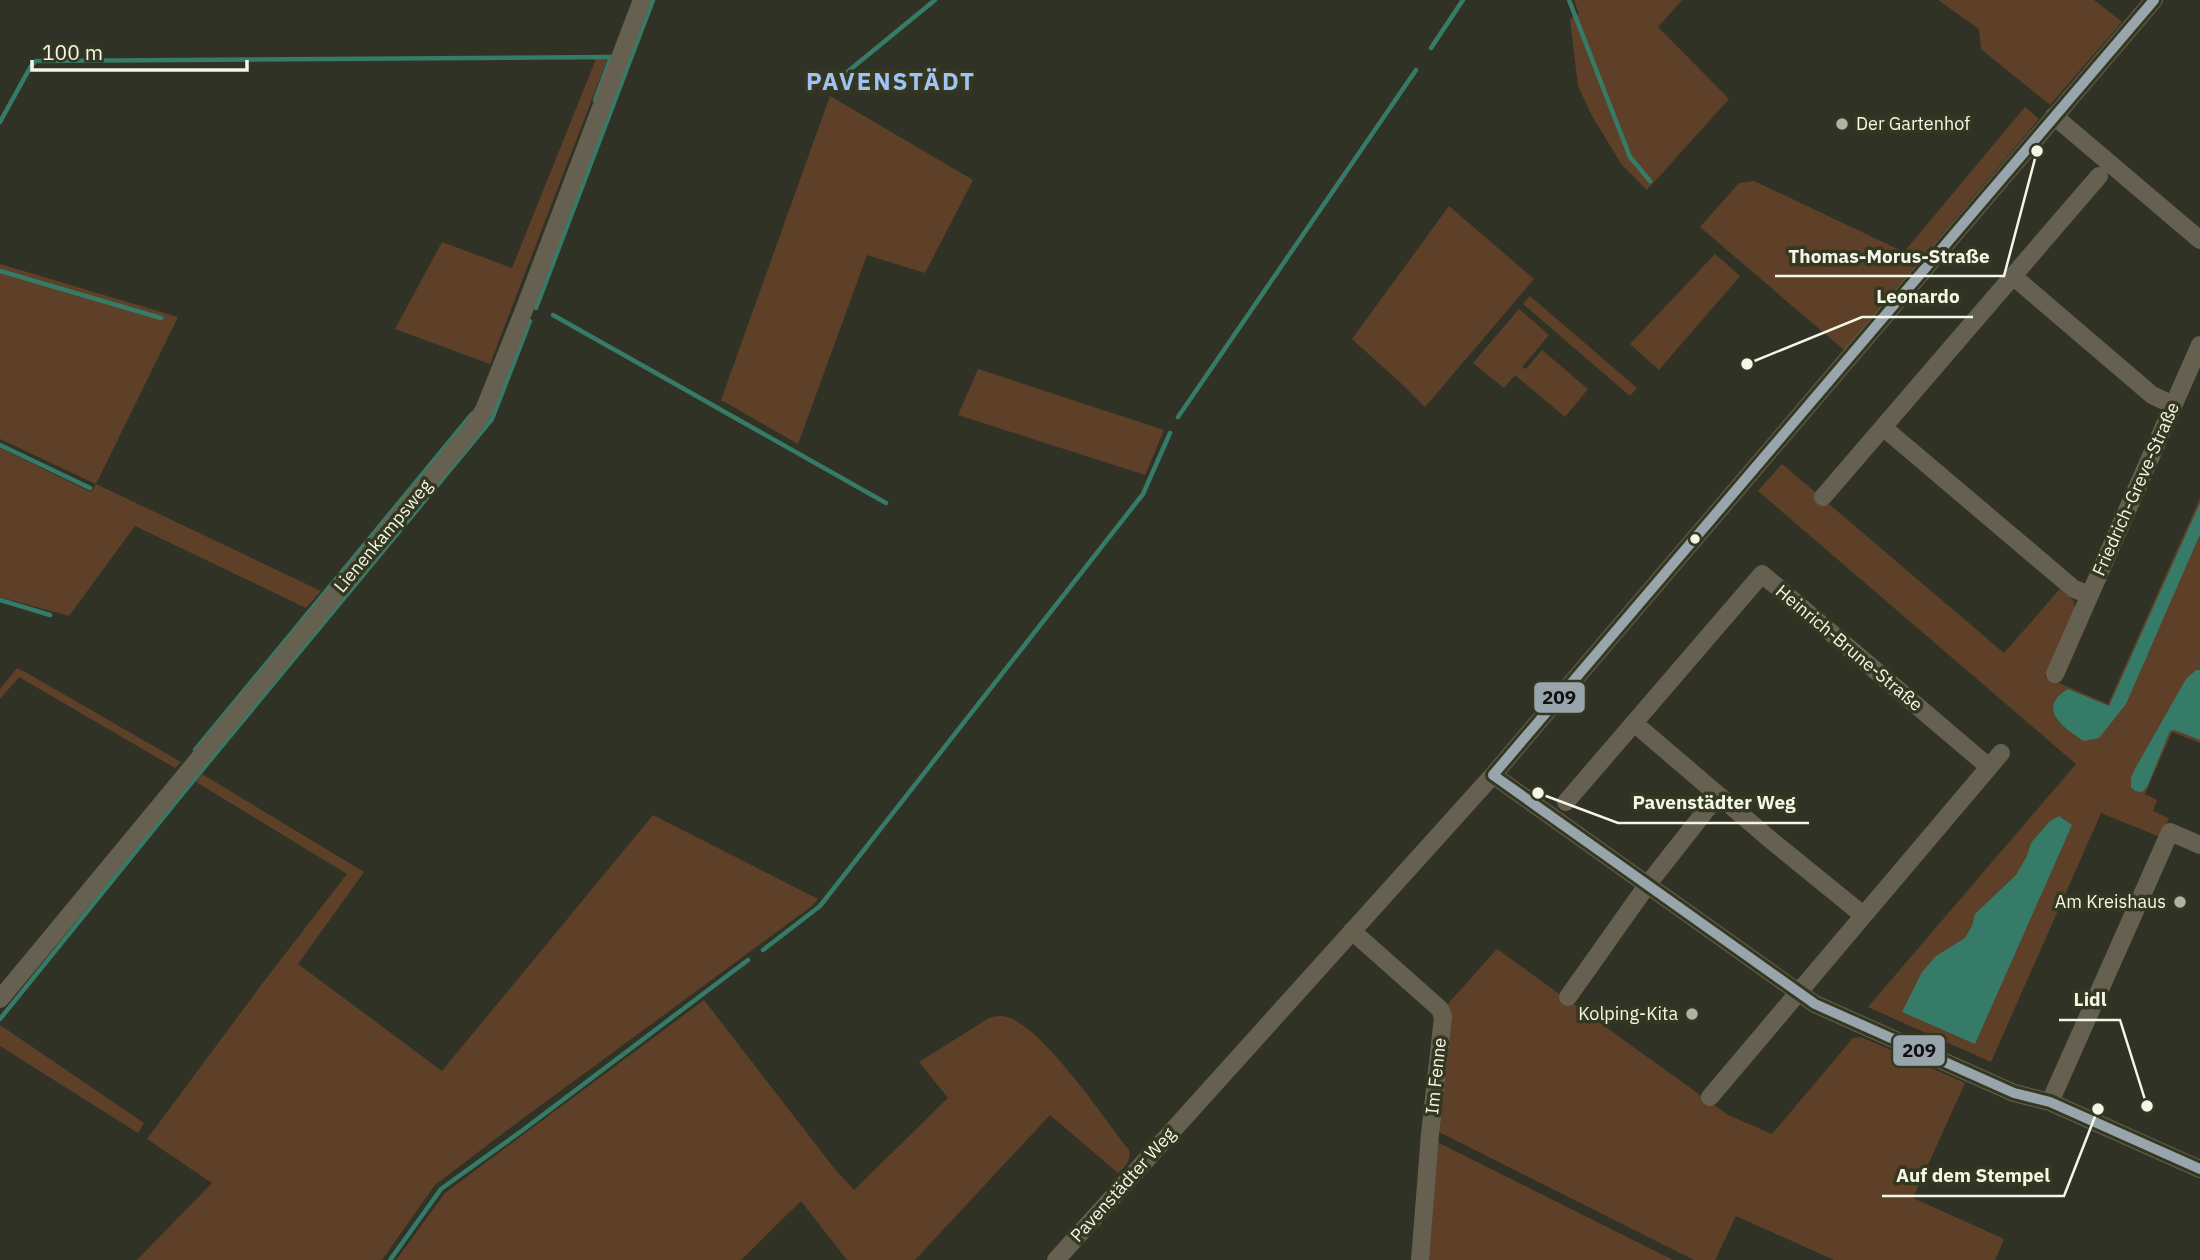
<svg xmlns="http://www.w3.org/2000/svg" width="2200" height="1260" viewBox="0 0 2200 1260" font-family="'IBM Plex Sans',sans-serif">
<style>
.green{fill:#5e4028}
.water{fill:#357b67}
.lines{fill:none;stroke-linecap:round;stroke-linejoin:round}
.stream{stroke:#357b67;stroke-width:4.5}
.minor{stroke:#666051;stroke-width:18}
.bus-1-casing{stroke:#353820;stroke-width:16}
.bus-1{stroke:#98a5ac;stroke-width:10}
.poi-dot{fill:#b0b2a4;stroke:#353820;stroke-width:2.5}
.bus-dot{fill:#f4f7e8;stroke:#353820;stroke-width:2.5}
.labels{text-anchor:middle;stroke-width:7;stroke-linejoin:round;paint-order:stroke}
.poi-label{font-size:18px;fill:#f4f7e8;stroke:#353820;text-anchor:end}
.street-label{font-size:18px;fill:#f4f7e8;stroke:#353820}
.district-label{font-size:24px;font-weight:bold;letter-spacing:2px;fill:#a2c2f4;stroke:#353820}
.leader{fill:none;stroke:#f4f7e8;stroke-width:2.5}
.callout-dot{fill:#f4f7e8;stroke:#353820;stroke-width:2.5}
.callout-label{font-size:19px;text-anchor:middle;font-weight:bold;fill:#f4f7e8;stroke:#353820;stroke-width:7;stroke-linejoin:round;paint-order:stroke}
.line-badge{stroke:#353820;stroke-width:2.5}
.pale-badge-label{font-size:19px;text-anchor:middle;font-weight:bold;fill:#111}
</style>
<rect width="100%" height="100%" fill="#313226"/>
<path class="green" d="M1574,0H1682L1658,27L1729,99L1647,190L1622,165L1592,116L1578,86L1570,19L1579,14Z
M1938,0H2094L2122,22L2050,105L1981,49L1979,29Z
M596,59L607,60L490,364L395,329L442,242L512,268Z
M830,96L973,180L925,273L867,255L798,444L721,400Z
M2025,107L2039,119L1844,350L1700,227L1739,183L1754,181L1904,252Z
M1449,206L1534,279L1425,407L1404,386L1352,339Z
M1715,254L1740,276L1659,370L1630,344Z
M0,264L178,317L96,484L321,591L306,608L135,526L69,616L0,597V448L91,492L96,484L0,439Z
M1530,296L1637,388L1630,396L1523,304Z
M1519,309L1549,335L1522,367L1526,369L1542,350L1588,389L1565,417L1515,375L1504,388L1473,363Z
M978,369L1164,430L1145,475L958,415Z
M1782,464L2004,653L2060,589L2074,601L2075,608L2045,677L2108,704L2200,498V743L2172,732L2145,794L2157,800L2153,811L2169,818L2160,837L2101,813L1991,1062L1868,1007L2076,764L1758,491Z
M17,668L27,673L181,762L175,768L19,677L0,699V689Z
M202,774L364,872L298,964L442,1071L653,815L818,899L812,906L502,1134L435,1185L382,1260H137L212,1183L147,1139L268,976L347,874L196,782Z
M1497,949L1728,1115L1772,1134L1853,1038L1861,1037L1965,1083L1913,1198L2004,1239L1995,1260H1834L1736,1216L1715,1260H1694L1435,1130L1446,1006Z
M704,1000L834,1168L854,1190L948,1098L919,1062L989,1018C997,1016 1002,1015 1010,1018C1048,1034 1102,1116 1129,1150C1131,1161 1126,1166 1118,1173L1050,1115L915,1260H847L801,1201L741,1260H396L445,1193Z
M0,1025L144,1123L138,1133L0,1046Z
M1433,1140L1673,1260H1423Z"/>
<path class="water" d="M2200,503V535L2198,539L2126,704L2099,738L2084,741C2063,728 2036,708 2068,689L2109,706Z
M2196,670H2200V740L2175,730L2170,731L2147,787L2142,792L2135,791L2131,787V778L2136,767L2186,679Z
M2059,816L2072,825L1975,1044L1902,1012L1922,972L1936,956L1965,938L1972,926L1975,914L2016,875L2027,856L2031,843L2049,822Z"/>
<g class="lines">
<path class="stream" d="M1569,0L1630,157L1650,181
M1431,48L1463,0
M824,91L935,0
M0,122L31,66L36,61L611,57L595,100
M0,271L161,318
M536,308L653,0
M553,315L886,503
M1178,417L1416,70
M0,445L90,488
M0,600L50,615
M195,750L472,414
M763,950L820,906L1143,494L1170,433
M0,1019L183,793L492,419L530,321
M390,1260L441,1189L523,1130L748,960"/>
<path class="minor" d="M2054,116L2200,240
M2014,277L2152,395L2173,405
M1884,428L2074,589L2090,595
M1823,497L2099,176
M2055,674L2200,345
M1634,723L1772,841L1863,915
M1493,775L1815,1004L2014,1093L2050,1102L2200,1169
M1566,802L1762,574L1989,767
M1352,931L1440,1009L1443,1017L1430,1134L1420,1260
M1568,997L1648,884L1718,795
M0,999L471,430L484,410L524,310L642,0
M1710,1097L2001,753
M2050,1102L2170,832L2200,845
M1056,1260L1493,775L2154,0"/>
<defs>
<path id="bus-1" d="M2154,0L1493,775L1815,1004L2014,1093L2050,1102L2200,1169"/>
</defs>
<use href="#bus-1" class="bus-1-casing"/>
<use href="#bus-1" class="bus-1"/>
</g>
<g class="poi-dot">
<circle cx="1842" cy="124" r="7"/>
<circle cx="2180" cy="902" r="7"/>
<circle cx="1692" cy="1014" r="7"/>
</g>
<circle class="bus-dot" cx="1695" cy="539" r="6"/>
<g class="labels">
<g class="poi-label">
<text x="1856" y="130" text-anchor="start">Der Gartenhof</text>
<text x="2166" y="908">Am Kreishaus</text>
<text x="1678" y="1020">Kolping-Kita</text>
</g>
<g class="street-label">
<text transform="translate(2136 489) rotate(-66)" y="6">Friedrich-Greve-Straße</text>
<text transform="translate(383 536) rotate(-50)" y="6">Lienenkampsweg</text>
<text transform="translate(1849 648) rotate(40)" y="6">Heinrich-Brune-Straße</text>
<text transform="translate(1436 1076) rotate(-84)" y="6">Im Fenne</text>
<text transform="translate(1123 1185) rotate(-48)" y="6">Pavenstädter Weg</text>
</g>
<g class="district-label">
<text x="891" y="90">PAVENSTÄDT</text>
</g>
</g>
<path class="leader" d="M2037 151L2004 276H1775M1747 364L1862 317H1973M1538 793L1618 823H1809M2147 1106L2120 1020H2059M2098 1109L2064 1196H1882"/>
<g class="callout-dot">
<circle cx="2037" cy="151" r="7"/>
<circle cx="1747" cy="364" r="7"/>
<circle cx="1538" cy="793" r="7"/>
<circle cx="2147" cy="1106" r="7"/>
<circle cx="2098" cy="1109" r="7"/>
</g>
<g class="callout-label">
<text x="1889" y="263">Thomas-Morus-Straße</text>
<text x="1918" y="303">Leonardo</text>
<text x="1714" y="809">Pavenstädter Weg</text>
<text x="2090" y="1006">Lidl</text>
<text x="1973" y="1182">Auf dem Stempel</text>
</g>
<g class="line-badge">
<rect x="1533" y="681" width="53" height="33" rx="7" fill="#98a5ac"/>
<rect x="1892" y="1034" width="54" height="33" rx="7" fill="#98a5ac"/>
</g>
<g class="pale-badge-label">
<text x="1559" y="704">209</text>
<text x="1919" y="1057">209</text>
</g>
<path d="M32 60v10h215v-10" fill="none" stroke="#f4f7e8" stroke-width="3.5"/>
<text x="42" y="60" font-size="21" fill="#f4f7e8" stroke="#353820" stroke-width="5" paint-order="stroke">100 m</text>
</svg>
